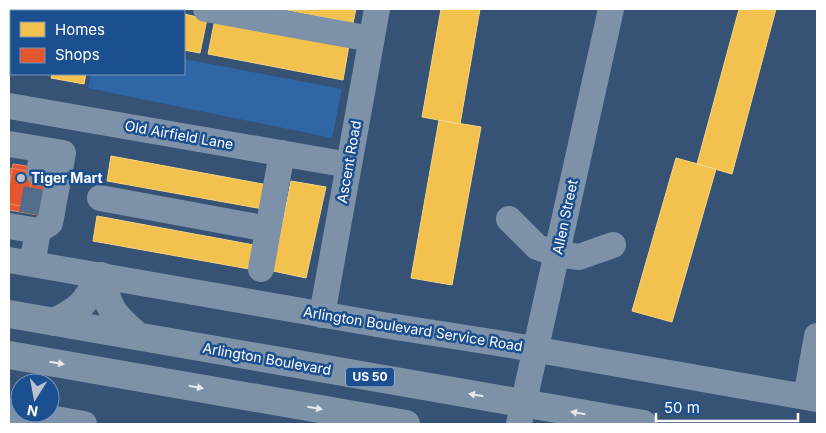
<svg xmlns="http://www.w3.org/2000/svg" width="826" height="433" viewBox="0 0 826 433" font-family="Inter,sans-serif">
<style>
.green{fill:#2f66a5}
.homes{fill:#f2c14e;stroke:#f6d483}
.shops{fill:#e4572e;stroke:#ec896d}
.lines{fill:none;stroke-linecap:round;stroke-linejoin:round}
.minor-tunnel{stroke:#546c89;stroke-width:26;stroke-dasharray:26 13;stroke-linecap:butt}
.minor{stroke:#7d92a8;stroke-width:26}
.highway{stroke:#7e92a7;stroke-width:28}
.oneway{fill:#e5e9ed}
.poi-dot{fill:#b9c2ce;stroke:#1b4f8f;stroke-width:2}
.labels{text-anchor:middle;stroke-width:5;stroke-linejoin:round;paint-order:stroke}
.shield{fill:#1b4f8f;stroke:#bbcadd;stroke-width:1}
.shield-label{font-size:12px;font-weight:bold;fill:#fff}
.street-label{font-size:14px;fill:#fff;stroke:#1b4f8f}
.poi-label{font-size:14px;font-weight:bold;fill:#fff;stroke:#1b4f8f;text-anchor:start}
</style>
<rect width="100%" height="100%" fill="#365274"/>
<path class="green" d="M184,59L342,89L332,138L88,88L91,74H184Z"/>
<path class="homes" d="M9,9H41L40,11H11V70H9Z
M62,9H156L169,11H62Z
M282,9H356L353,23Z
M441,9H480L460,124L422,117Z
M739,9H776L732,174L697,164Z
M184,14L207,19L200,53L184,50Z
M215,19L349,45L343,80L208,54Z
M52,74H86L84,84L51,78Z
M439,120L481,127L452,285L411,278Z
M111,156L268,185L263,209L107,181Z
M676,158L716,169L672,322L632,311Z
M291,181L326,187L306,278L273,271Z
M97,216L254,245L249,269L93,241Z"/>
<path class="shops" d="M13,164L34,167L27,207L9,204V188Z
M9,168L62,177L55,218L9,210Z"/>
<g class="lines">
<path class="minor-tunnel" d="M32,214L39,173"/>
<path class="minor" d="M206,9L371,39
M52,11V9
M9,106L349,165
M9,144L63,153L50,223L38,231L32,264
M39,173L43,150
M100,198L268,229
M509,219L537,247L557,254L579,257L613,245
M9,226L38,231
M9,260L383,325L510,345L817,399
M261,269L282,153
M322,315L377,9
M806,397L817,336
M9,411L84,424
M519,424L611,9"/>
<path class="highway" d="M101,276C108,309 113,315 138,336
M9,314L643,424
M54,322C83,308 85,302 101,276
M9,355L406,424"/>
</g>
<defs><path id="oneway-solid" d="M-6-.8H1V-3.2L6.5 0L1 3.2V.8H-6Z" transform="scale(1.25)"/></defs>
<g class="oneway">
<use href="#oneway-solid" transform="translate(57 363) rotate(10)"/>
<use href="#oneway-solid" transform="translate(196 387) rotate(10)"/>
<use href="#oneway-solid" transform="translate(476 395) rotate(-170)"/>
<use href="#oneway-solid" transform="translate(315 408) rotate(10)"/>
<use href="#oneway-solid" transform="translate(578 413) rotate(-170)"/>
</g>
<circle class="poi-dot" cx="21" cy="178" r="5"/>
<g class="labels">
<rect class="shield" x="346" y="367.5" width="48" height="19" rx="4"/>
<g class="shield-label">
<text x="370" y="381">US 50</text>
</g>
<g class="street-label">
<text transform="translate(179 135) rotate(10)" y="5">Old Airfield Lane</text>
<text transform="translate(349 162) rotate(-80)" y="5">Ascent Road</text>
<text transform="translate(565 217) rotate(-78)" y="5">Allen Street</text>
<text transform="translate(413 329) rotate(9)" y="5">Arlington Boulevard Service Road</text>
<text transform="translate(267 359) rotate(10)" y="5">Arlington Boulevard</text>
</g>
<g class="poi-label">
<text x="31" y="183">Tiger Mart</text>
</g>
</g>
<rect width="826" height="433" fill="none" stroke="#ffffff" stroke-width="20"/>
<rect x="10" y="10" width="175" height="65" fill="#1b4f8f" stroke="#7695bc"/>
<rect x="20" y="22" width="25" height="15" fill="#f2c14e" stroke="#7695bc"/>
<text x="55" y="35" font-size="15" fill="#ffffff">Homes</text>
<rect x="20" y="48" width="25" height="15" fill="#e4572e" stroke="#7695bc"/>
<text x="55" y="60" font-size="15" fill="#ffffff">Shops</text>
<g transform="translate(35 398) rotate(191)"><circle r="24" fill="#1b4f8f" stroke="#7695bc"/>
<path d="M0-4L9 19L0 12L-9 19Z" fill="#b9c2ce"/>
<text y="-8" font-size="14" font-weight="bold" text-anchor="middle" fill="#ffffff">N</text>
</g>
<path d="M656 413v8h142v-8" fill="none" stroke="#ffffff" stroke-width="2.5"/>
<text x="664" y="413" font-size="15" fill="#ffffff" stroke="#1b4f8f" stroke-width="4" paint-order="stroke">50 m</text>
</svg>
